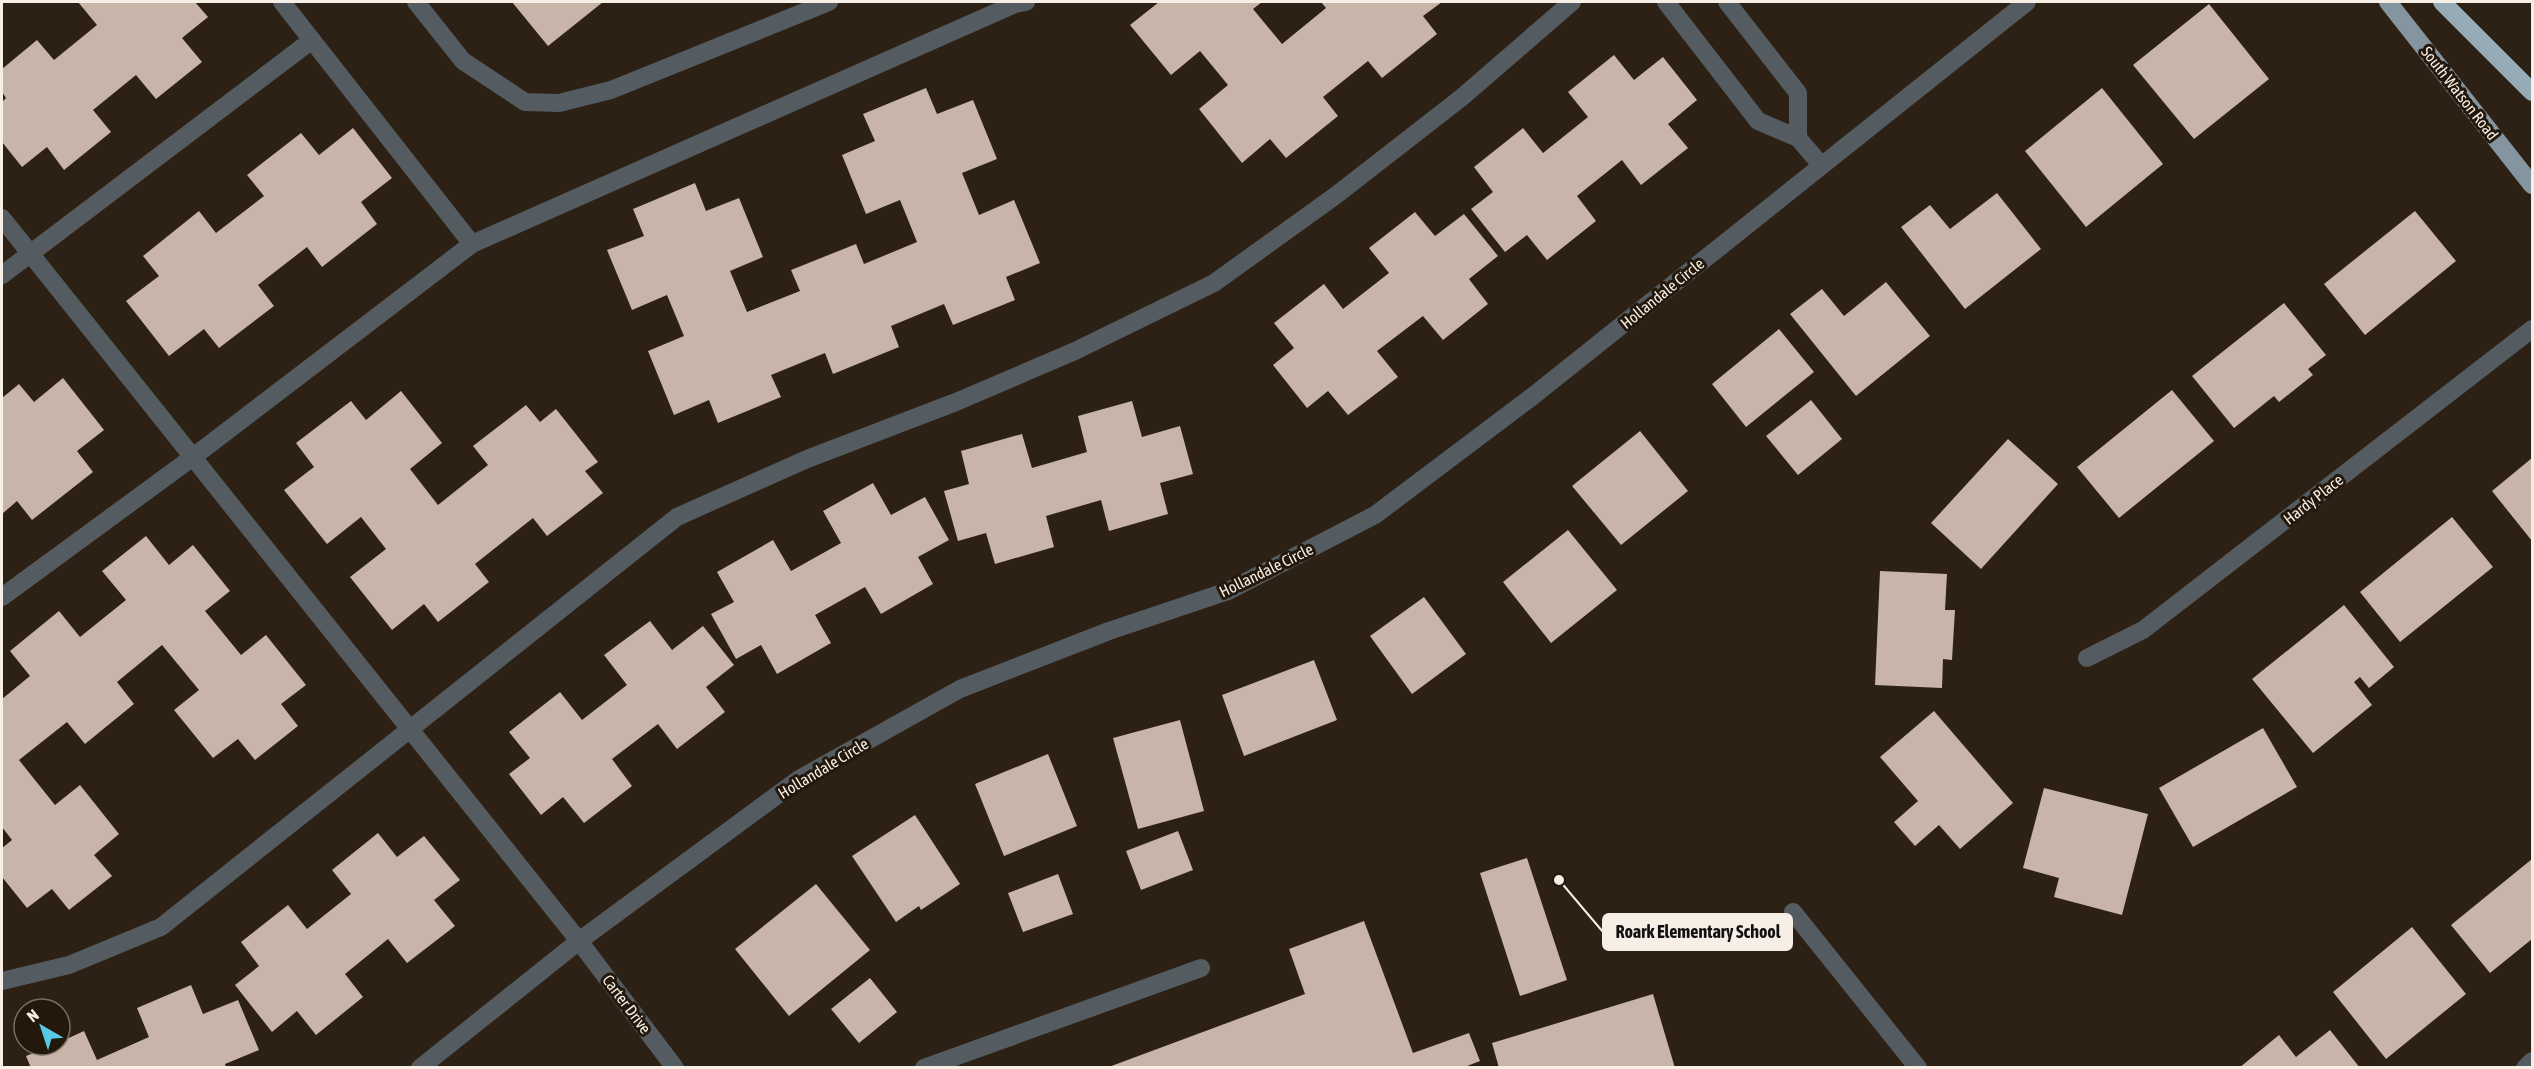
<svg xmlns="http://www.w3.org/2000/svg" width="2534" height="1069" viewBox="0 0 2534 1069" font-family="'Asap Condensed',sans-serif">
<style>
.building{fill:#c8b4a8}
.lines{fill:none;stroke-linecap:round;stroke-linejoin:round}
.minor{stroke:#545c61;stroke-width:18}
.major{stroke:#84959f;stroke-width:18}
.highway{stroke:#97abb7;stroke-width:18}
.labels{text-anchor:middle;stroke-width:6;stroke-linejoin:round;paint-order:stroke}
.street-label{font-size:16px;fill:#f7efe6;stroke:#23180b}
.leader{fill:none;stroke:#f7efe6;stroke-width:2}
.callout-dot{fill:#f7efe6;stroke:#23180b;stroke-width:2}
.callout{fill:#f7efe6;stroke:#f7efe6;stroke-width:2}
.callout-label{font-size:18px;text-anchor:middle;font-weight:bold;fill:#111}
</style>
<rect width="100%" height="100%" fill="#2c2114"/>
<path class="building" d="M78,2H195L208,17L182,38L202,62L156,99L136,75L93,110L111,132L64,170L47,147L22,167L2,142V102L6,98L2,92V69L37,40L54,60L97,25Z
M512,2H603L548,46Z
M1159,2H1262L1253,9L1282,44L1326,8L1321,2H1442L1423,16L1437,34L1382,78L1368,61L1323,97L1338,116L1286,158L1270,139L1242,163L1199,109L1228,85L1200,51L1171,75L1130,25Z
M2209,4L2269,79L2194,139L2133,65Z
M1614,55L1634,80L1663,57L1697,100L1668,124L1688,148L1641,185L1622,160L1577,196L1596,221L1547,260L1527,235L1505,252L1471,209L1493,192L1474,167L1523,128L1543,153L1588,117L1568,92Z
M926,88L937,114L973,100L997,159L962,173L979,215L1014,200L1040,263L1006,277L1015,300L953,325L944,304L891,326L899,347L833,374L825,353L771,375L781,397L718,423L709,400L674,415L648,351L684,336L667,295L632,310L607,250L644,236L633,209L695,183L706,211L739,198L763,257L730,271L747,312L800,291L791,270L856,244L864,264L917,242L900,200L866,214L842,155L875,141L863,114Z
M2102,88L2163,164L2086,227L2025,151Z
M353,128L392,178L361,202L377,224L322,267L307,247L258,285L274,306L219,348L204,329L169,356L126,301L159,276L143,256L199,211L216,233L264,196L247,175L301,133L319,155Z
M1997,193L2041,249L1965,309L1901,227L1930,205L1950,229Z
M2415,211L2456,261L2365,335L2324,284Z
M1415,212L1435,236L1464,214L1498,256L1469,279L1488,304L1443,340L1423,316L1377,351L1398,377L1348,415L1328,391L1307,408L1273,365L1294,348L1274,323L1324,284L1343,309L1389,273L1369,248Z
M1886,282L1930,336L1856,396L1790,314L1822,289L1844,316Z
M2284,303L2326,355L2308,369L2313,375L2279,402L2274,396L2234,428L2192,376Z
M1779,329L1814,372L1746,427L1712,384Z
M63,378L104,430L77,451L93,472L32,520L17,501L2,514V398L19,384L34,402Z
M2172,390L2214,441L2119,518L2077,467Z
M401,391L442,443L410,469L438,505L488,465L473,446L526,405L540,422L556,409L598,462L585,471L603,493L547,536L533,518L475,564L489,582L438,622L424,604L392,630L350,577L386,549L361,517L327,544L284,490L314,467L296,443L351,401L366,420Z
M1811,400L1842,439L1798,475L1766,436Z
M1132,401L1142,437L1180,426L1193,474L1160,483L1168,514L1109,531L1101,500L1046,516L1054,547L995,564L986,533L958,541L944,491L969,484L961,451L1022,434L1032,468L1087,452L1078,416Z
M1640,431L1688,491L1621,545L1572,486Z
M2008,439L2058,484L1981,569L1931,523Z
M2532,458V541L2492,491Z
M873,483L891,515L925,497L949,540L918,557L933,584L881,614L865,587L815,615L831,643L777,674L761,645L736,659L711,614L734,602L717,572L773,540L791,571L841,543L823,511Z
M2452,517L2493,567L2400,642L2360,592Z
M1568,530L1617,590L1551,643L1503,582Z
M146,536L169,565L193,545L230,591L205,611L241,655L266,635L306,685L281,704L298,726L255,760L238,739L213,758L174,710L199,690L162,645L117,682L134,704L85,744L67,722L19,760L55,805L80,785L119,834L94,855L112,876L69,910L52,889L27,908L2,877V848L12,840L2,827V699L30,676L10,651L59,611L80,637L126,600L102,571Z
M1880,571L1947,574L1945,610H1955L1952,660L1943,659L1942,688L1875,685Z
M1424,597L1466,654L1412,694L1370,636Z
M2344,605L2394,667L2369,688L2360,677L2354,682L2372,705L2313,753L2252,679Z
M650,621L672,650L703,626L734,665L706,687L725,712L677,749L658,724L612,759L632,786L584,823L563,797L541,815L509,774L530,758L509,732L560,692L582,720L627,685L604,655Z
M1314,660L1337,720L1244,756L1222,695Z
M1934,711L2013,803L1960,849L1939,825L1915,846L1894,822L1918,801L1880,757Z
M1180,720L1204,811L1138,829L1113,738Z
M2263,728L2297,787L2193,847L2159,788Z
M1048,754L1077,826L1004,856L975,784Z
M2044,788L2148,814L2122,915L2054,897L2059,878L2023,868Z
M915,815L960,884L921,910L919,906L896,922L852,856Z
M1178,831L1193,870L1141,890L1126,851Z
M378,833L397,857L424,836L460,880L434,900L455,926L407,963L388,939L345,974L363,997L316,1035L297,1011L272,1032L235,985L259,966L241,942L288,905L307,929L351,894L332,870Z
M1527,858L1567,980L1520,996L1480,873Z
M2532,859V939L2490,973L2451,925Z
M1058,874L1073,914L1023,932L1008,893Z
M816,884L870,950L789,1016L735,949Z
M1364,921L1413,1053L1469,1033L1480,1061L1462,1068H1106L1305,994L1289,949Z
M2412,927L2466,994L2386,1059L2333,992Z
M870,978L897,1012L859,1043L831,1009Z
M191,985L203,1014L238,1000L259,1050L225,1064L226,1068H31L26,1056L52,1045H60V1042L84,1031L97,1060L149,1037L137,1008Z
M1653,994L1675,1068H1499L1492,1043Z
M2330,1030L2360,1068H2239L2279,1035L2296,1057Z"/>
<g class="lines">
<path class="minor" d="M282,2L472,244L1015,4L1026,2
M416,2L463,61L525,102L559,103L611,90L829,2
M1666,2L1758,121L1798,138L1821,165
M1727,2L1798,93V138
M2,218L579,941L675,1068
M2,275L312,40
M2,597L193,457L472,244
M2087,658L2143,630L2532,329
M1793,912L1918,1068
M2,981L69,965L161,927L677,517L807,459L956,402L1075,351L1214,283L1335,196L1461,98L1572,2
M420,1068L579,941L799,779L960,689L1109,631L1228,591L1375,515L1533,396L2027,2
M924,1068L1201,968
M2525,1068L2532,1061"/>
<path class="major" d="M2388,2L2532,185"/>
<path class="highway" d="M2442,2L2532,92"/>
</g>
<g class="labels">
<g class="street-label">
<text transform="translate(2460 93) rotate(52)" y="6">South Watson Road</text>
<text transform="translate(1662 293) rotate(-39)" y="6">Hollandale Circle</text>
<text transform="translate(2313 499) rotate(-38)" y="6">Hardy Place</text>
<text transform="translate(1266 570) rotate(-26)" y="6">Hollandale Circle</text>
<text transform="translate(823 768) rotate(-31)" y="6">Hollandale Circle</text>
<text transform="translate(627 1004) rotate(53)" y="6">Carter Drive</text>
</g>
</g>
<path class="leader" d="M1559 880L1603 932"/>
<circle class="callout-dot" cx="1559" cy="880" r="6"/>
<rect class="callout" x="1603" y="914" width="189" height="36" rx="6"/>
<g class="callout-label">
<text x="1698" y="938">Roark Elementary School</text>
</g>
<rect width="2534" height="1069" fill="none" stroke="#f7efe6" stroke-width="6"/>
<g transform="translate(42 1027) rotate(321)"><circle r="28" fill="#23180b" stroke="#786e63" stroke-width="1.5"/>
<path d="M0-4.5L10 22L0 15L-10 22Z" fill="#57c9e2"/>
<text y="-9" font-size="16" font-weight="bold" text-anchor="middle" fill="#f7efe6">N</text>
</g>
</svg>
